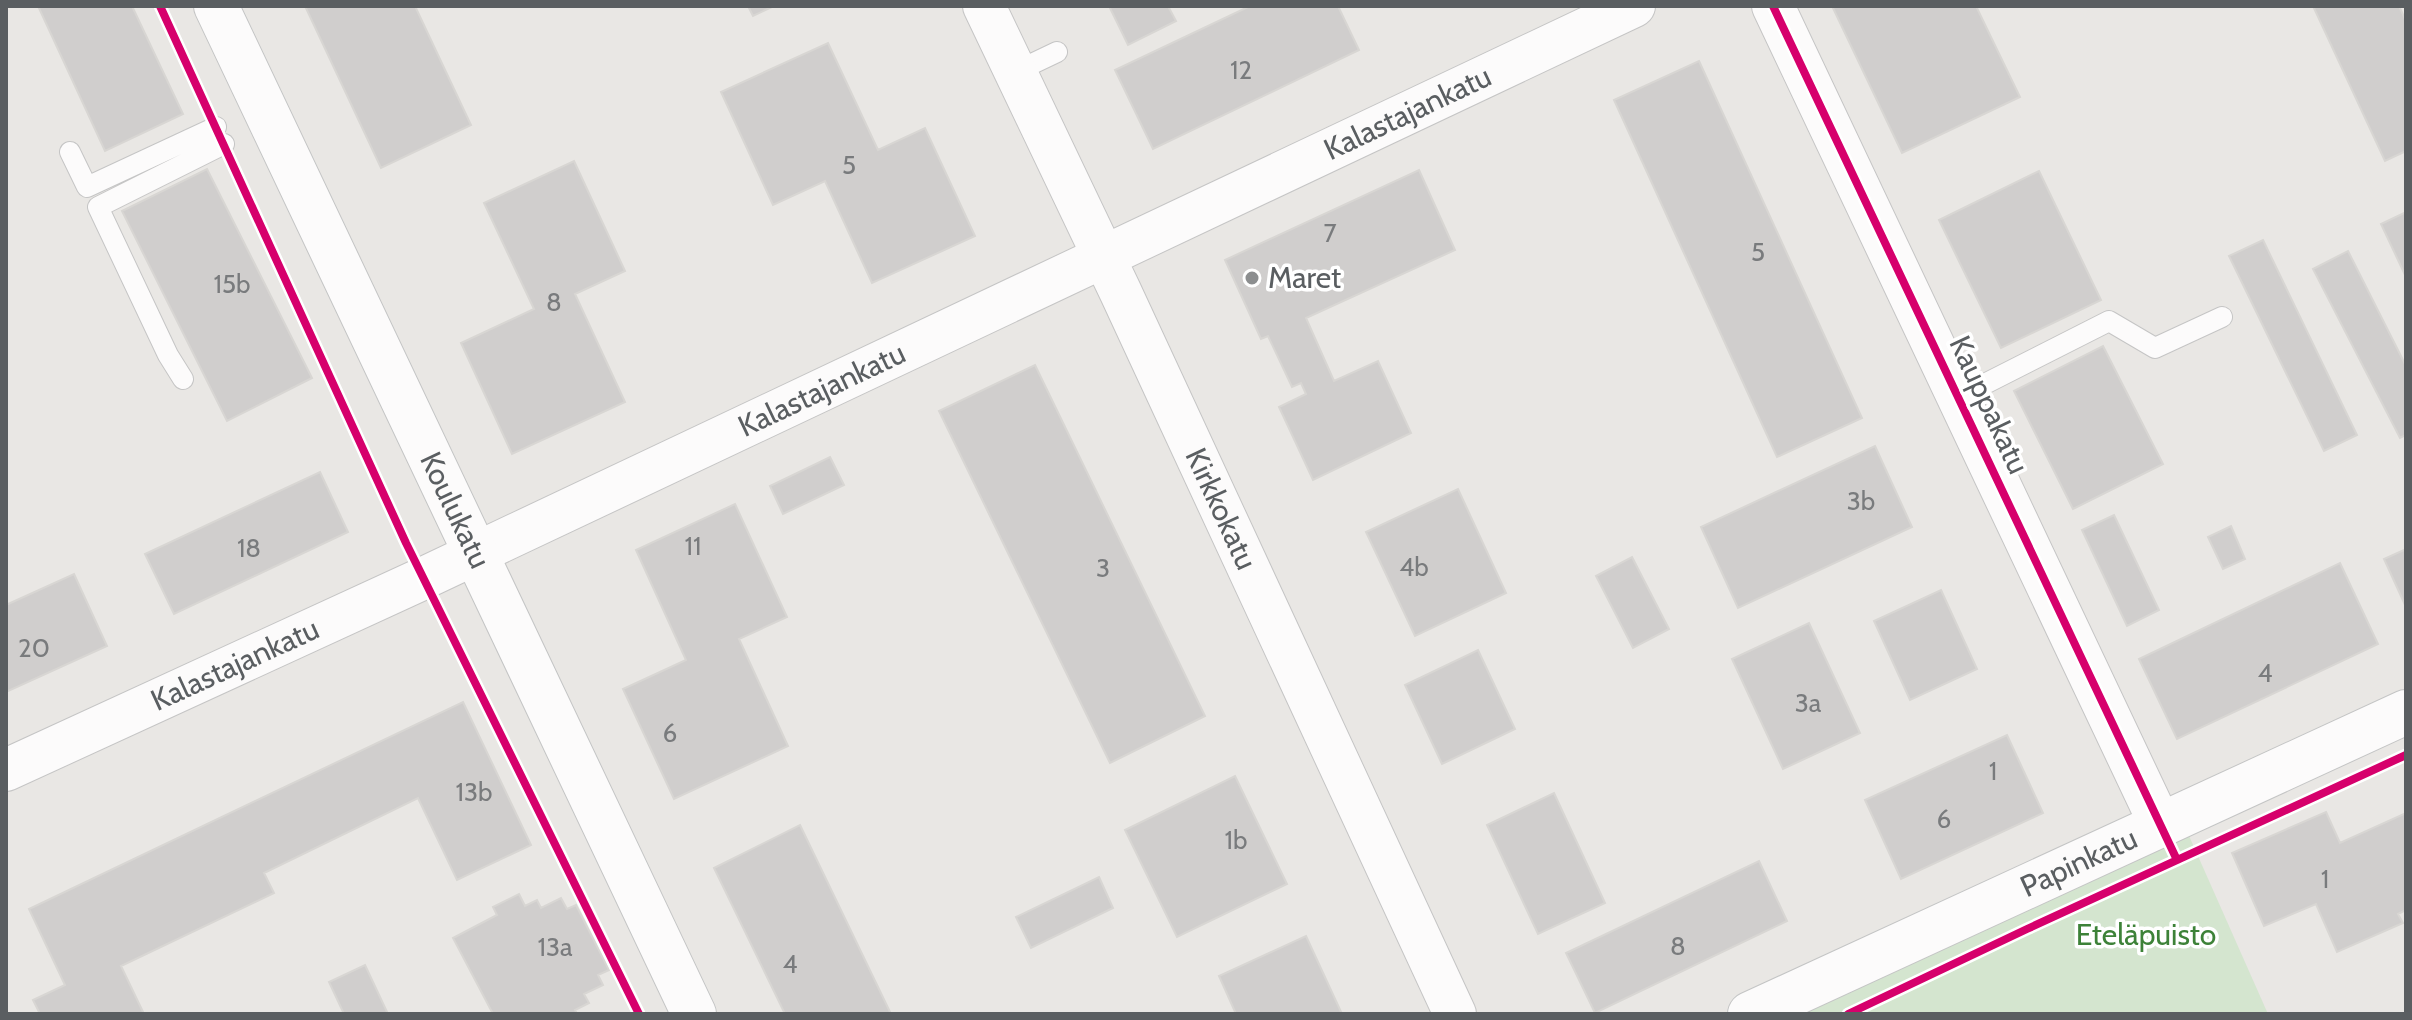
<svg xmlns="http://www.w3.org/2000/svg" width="2412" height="1020" viewBox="0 0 2412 1020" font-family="Cabin,sans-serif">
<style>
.green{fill:#d4e5cf}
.building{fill:#d0cecd;stroke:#d8d6d3;stroke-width:2}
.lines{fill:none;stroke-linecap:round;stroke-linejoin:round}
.lane-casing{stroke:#c5c5c5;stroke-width:22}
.street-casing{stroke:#c5c5c5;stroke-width:44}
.secondary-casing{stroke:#c4c5c5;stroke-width:46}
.lane{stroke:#fcfbfb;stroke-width:20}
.street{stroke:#fcfbfb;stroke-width:42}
.secondary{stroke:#fcfbfb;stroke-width:44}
.cycleway-casing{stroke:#fff;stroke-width:13}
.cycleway{stroke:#d6006c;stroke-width:8}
.poi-dot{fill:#8c8e8f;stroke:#fff;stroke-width:3}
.labels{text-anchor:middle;stroke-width:7;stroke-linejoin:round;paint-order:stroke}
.number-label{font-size:26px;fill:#797b7d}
.street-label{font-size:30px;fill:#5a5e61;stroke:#fff}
.poi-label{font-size:30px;fill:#5a5e61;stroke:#fff;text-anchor:start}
.park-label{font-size:30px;fill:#3d8238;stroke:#fff}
</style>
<rect width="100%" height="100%" fill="#e9e7e4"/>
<path class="green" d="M2186,829L2268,1014H1798Z"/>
<path class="building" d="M38,6H132L183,114L105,151Z
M305,6H415L471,125L381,168Z
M748,6H774L753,16Z
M1109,6H1168L1176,21L1128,45Z
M1250,6H1338L1359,50L1153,149L1115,70Z
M1832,6H1976L2020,97L1902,153Z
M2313,6H2399L2406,21V151L2385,161Z
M828,43L878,150L925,128L975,236L872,283L825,181L773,205L721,92Z
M1699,61L1862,418L1777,457L1614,100Z
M574,161L625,271L575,294L625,402L512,454L461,343L534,309L484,203Z
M207,169L312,378L227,421L122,211Z
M1419,170L1455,250L1306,318L1334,381L1378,361L1411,433L1313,480L1279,407L1306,394L1301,383L1292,387L1268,336L1261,339L1225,260Z
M2039,171L2101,300L2001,348L1939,220Z
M2406,212V277L2381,224Z
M2263,240L2357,435L2324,451L2229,256Z
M2348,251L2406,366V435L2400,438L2313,269Z
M2103,346L2163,464L2073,509L2014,391Z
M1035,365L1205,716L1110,763L939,411Z
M1875,446L1912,527L1738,608L1701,527Z
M830,457L844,485L783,514L770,486Z
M320,472L348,532L174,614L145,554Z
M1458,489L1506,593L1415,636L1366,532Z
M735,504L787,617L739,639L788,746L674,799L623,689L686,660L636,550Z
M2114,515L2159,610L2127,626L2082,530Z
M2231,526L2245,559L2223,569L2208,537Z
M2406,549V607L2384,559Z
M1632,557L1669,629L1633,648L1596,576Z
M2340,563L2378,644L2177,739L2139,659Z
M74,574L107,646L6,692V605Z
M1941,590L1977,669L1910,700L1874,621Z
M1809,623L1860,733L1783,769L1732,659Z
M1478,650L1515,729L1442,764L1405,685Z
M463,702L531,845L457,880L418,798L264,873L274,893L121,966L144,1014H40L33,1000L65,985L29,909Z
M2007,735L2043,813L1901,879L1865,800Z
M1235,776L1287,884L1177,937L1125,830Z
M1554,793L1605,903L1538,934L1487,825Z
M2326,812L2340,843L2406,813V910L2398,914L2403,923L2337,952L2316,904L2264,926L2232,853Z
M800,825L891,1014H785L714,868Z
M1759,861L1787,921L1595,1013L1566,953Z
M1099,877L1113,908L1031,948L1016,917Z
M519,894L525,906L537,900L541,908L561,898L567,909L576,905L609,970L598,975L603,985L584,994L589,1003L575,1010L577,1014H493L453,938L497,915L493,907Z
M1306,936L1342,1014H1236L1219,976Z
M365,965L388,1014H344L329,982Z"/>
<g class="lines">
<defs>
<path id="lane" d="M1015,72L1057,52
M70,152L87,187L216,127
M183,379L168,355L98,207L224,144
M1959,397L2109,321L2155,348L2222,317"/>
<g id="street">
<path id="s1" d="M984,6L1121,293L1455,1014"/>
<path d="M1773,6L2160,824"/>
<path id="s2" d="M6,770L424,578L1634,6"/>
</g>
<g id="secondary">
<path id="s3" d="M216,6L694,1014"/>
<path id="s4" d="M1750,1014L2406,712"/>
</g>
</defs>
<use href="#lane" class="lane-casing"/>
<use href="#street" class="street-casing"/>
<use href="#secondary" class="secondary-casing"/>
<use href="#lane" class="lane"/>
<use href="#street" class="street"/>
<use href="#secondary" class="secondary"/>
<defs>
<path id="cycleway" d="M160,6L406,543L639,1014
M1773,6L2177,860
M1848,1014L2027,929L2406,755"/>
</defs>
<use href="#cycleway" class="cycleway-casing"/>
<use href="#cycleway" class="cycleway"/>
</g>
<circle class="poi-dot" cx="1252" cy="278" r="8"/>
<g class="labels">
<g class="number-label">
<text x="1241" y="79">12</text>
<text x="849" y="174">5</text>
<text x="1330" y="242">7</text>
<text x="1758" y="261">5</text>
<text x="232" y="293">15b</text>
<text x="554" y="311">8</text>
<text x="1861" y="510">3b</text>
<text x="693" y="555">11</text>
<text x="249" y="557">18</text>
<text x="1414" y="576">4b</text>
<text x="1103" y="577">3</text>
<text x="34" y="657">20</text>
<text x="2265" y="682">4</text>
<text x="1808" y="712">3a</text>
<text x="670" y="742">6</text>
<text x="1993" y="780">1</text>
<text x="474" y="801">13b</text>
<text x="1944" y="828">6</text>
<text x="1236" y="849">1b</text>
<text x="2325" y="888">1</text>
<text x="1678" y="955">8</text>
<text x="555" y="956">13a</text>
<text x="790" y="973">4</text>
</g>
<g class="street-label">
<text dy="10" stroke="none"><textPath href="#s2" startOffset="1548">Kalastajankatu</textPath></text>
<text dy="10" stroke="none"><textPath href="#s2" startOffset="900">Kalastajankatu</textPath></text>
<text transform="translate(1989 405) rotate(65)" y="10">Kauppakatu</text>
<text dy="10" stroke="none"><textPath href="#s1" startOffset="556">Kirkkokatu</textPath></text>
<text dy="10" stroke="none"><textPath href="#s3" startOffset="558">Koulukatu</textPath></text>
<text dy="10" stroke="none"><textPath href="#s2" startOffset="252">Kalastajankatu</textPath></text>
<text dy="10" stroke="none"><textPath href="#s4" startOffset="362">Papinkatu</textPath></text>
</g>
<g class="poi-label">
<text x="1268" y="288">Maret</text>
</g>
<g class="park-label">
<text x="2146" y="945">Eteläpuisto</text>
</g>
</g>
<rect width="2412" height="1020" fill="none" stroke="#5a5e61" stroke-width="16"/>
</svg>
